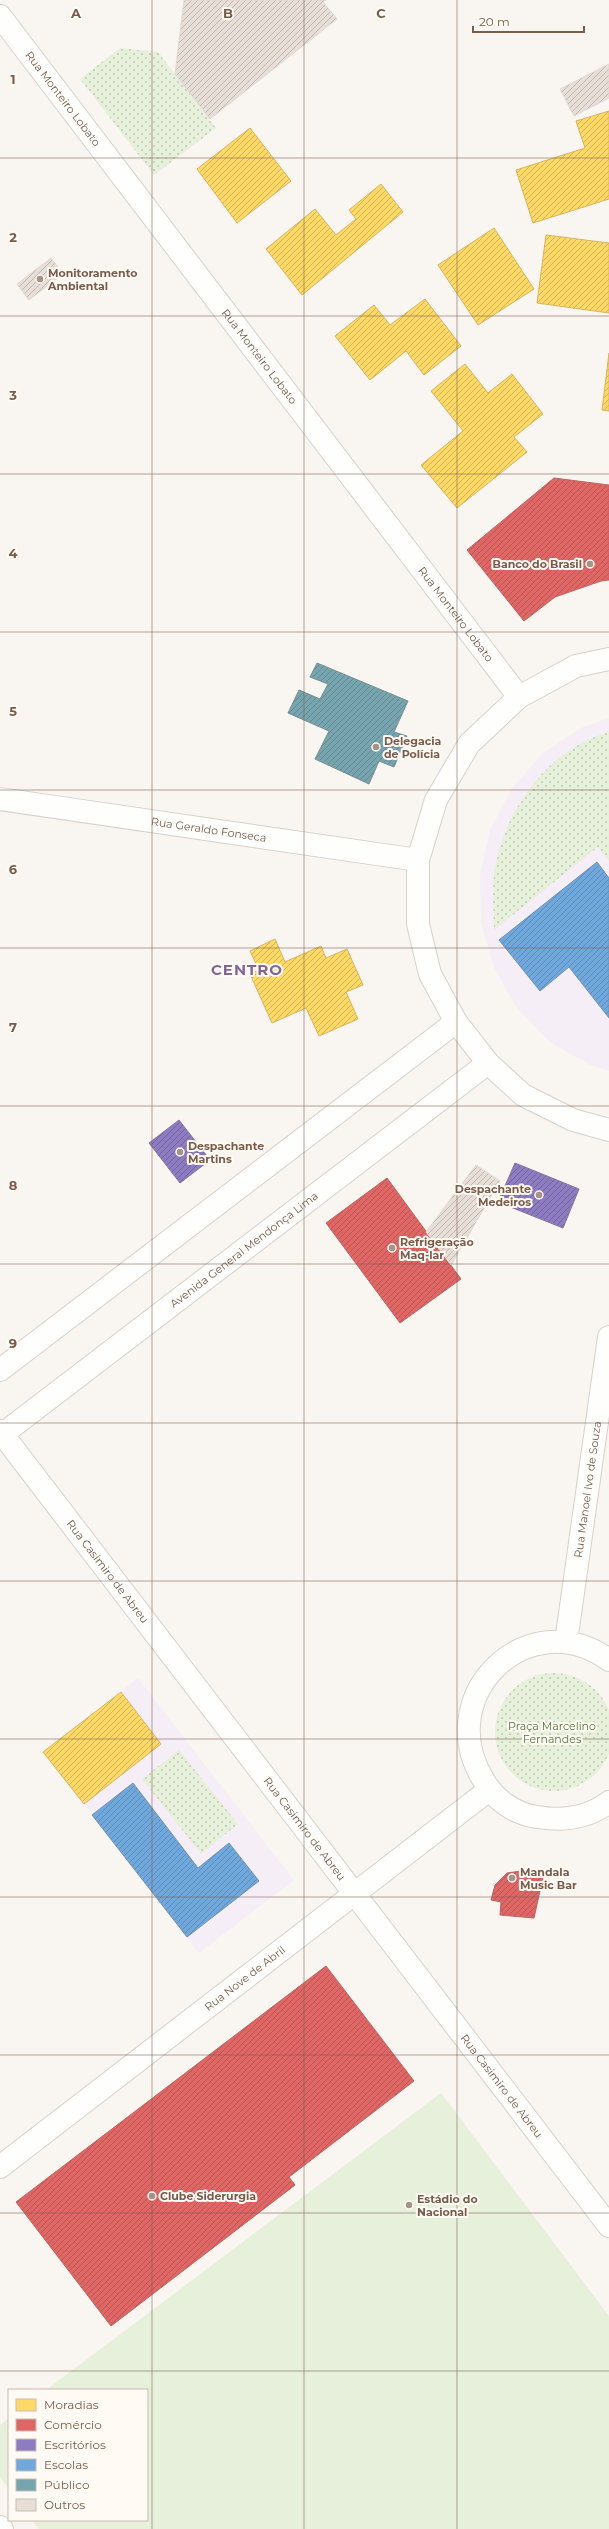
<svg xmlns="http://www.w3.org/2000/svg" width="609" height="2529" viewBox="0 0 609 2529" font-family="Montserrat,sans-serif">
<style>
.education{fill:#f6eef6}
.grass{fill:url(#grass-dots)}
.garden{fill:#e7f0db}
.homes{fill:url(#homes-hatch);stroke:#d7b45e}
.shops{fill:url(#shops-hatch);stroke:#c1635e}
.offices{fill:url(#offices-hatch);stroke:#8872a0}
.schools{fill:url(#schools-hatch);stroke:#7291b1}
.public{fill:url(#public-hatch);stroke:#778f92}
.building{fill:url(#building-hatch);stroke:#e2d8d2}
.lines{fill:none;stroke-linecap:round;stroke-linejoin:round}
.minor-casing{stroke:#d7d1cb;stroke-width:24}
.minor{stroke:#fefefd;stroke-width:22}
.grid{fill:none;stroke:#7a5c4d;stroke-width:1;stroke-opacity:0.55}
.poi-dot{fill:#a69286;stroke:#fffaf3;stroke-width:1.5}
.labels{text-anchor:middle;stroke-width:4;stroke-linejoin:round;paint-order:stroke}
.street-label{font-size:11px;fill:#7a5c4d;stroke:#fffaf3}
.poi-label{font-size:11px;font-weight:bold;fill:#7a5c4d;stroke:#fffaf3;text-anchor:start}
.park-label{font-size:11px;fill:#537a41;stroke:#fffaf3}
.district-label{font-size:15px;font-weight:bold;letter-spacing:1px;fill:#846695;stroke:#fffaf3}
.grid-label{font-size:13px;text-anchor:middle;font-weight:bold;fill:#7a5c4d;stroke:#fffaf3;stroke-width:4;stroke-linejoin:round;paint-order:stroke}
</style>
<defs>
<pattern id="grass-dots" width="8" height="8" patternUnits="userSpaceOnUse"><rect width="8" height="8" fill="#e7f0db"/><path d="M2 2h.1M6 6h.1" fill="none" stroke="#c0c6b4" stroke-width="1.8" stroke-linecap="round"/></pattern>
<pattern id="homes-hatch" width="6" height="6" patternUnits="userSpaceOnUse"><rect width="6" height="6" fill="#ffd966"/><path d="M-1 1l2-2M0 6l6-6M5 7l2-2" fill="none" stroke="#d3b356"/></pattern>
<pattern id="shops-hatch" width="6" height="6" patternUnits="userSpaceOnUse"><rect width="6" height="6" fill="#e06666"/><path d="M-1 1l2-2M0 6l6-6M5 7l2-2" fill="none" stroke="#bb5756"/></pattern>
<pattern id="offices-hatch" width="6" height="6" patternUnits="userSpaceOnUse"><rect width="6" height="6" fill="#8e7cc3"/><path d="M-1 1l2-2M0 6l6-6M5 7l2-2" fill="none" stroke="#746498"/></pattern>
<pattern id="schools-hatch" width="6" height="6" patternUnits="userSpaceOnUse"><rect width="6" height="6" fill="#6fa8dc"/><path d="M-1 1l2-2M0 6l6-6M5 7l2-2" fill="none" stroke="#608cb5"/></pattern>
<pattern id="public-hatch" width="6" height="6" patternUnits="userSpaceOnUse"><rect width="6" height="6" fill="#76a5af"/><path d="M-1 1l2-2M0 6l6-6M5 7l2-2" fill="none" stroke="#668a91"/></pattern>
<pattern id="building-hatch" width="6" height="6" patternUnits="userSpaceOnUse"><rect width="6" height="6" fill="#e6ded7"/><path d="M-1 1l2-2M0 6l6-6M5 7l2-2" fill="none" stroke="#bfb7b1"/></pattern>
</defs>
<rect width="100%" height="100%" fill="#f9f5f0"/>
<path class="education" d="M609,718V1071L590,1065L550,1042L517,1008L494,968L481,923L480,876L490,830L512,788L543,753L583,727Z
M138,1678L294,1880L199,1953L43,1752Z"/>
<path class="grass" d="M120,48L158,52L216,128L154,175L80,79Z
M609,732V861L598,847L494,930C494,912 492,893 494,875C501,814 548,748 609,732Z
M495 1732a59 59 0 1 1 118 0a59 59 0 1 1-118 0Z
M179,1750L238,1824L201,1854L142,1779Z"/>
<path class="garden" d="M441,2093L609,2316V2529H39L32,2520H147V2390H46Z
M9,2418V2489L0,2477V2425Z"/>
<path class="homes" d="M609,111V199L533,223L516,170L585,148L576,121Z
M250,128L291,181L237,223L197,169Z
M381,184L403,212L302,295L266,249L315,209L336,235L356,219L349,210Z
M494,228L534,289L478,325L438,265Z
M546,235L609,243V313L537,303Z
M425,299L461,346L424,375L406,351L370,380L335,336L374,305L390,325Z
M609,353V411L602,410Z
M465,364L488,393L512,374L543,414L514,437L527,452L457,508L421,465L463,431L431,391Z
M275,939L285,962L321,946L326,958L347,949L363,985L346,992L358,1019L319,1036L306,1008L272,1023L250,974L259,970L250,951Z
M121,1692L161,1744L84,1804L43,1752Z"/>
<path class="shops" d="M554,478L609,485V580L601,581L555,597L524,621L467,550Z
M387,1178L461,1279L400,1323L326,1223Z
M521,1871L543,1877L534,1918L500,1915L501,1902L491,1900L495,1885L507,1873Z
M326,1966L414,2081L289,2177L295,2185L111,2326L16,2202Z"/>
<path class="offices" d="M179,1120L210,1160L180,1183L149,1143Z
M515,1163L579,1189L563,1228L498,1202Z"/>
<path class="schools" d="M597,862L609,878V1018L569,967L540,991L499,940Z
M133,1783L198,1868L229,1843L259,1881L187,1937L92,1815Z"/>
<path class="public" d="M317,663L408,701L394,732L407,736L394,767L379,761L369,784L315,759L329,731L288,713L299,690L320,699L328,684L310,677Z"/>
<path class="building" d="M184,0H326L323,2L337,19L210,119L175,74Z
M609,64V98L574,116L560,89Z
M51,258L63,274L29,300L17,284Z
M476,1165L500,1181L451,1265L426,1232Z"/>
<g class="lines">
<defs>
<g id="minor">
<path id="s1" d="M0,16L519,697"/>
<path d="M609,659L576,666L519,697L469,744L436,800L418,860V924L430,974L456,1022L488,1063L523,1095L573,1120L609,1130"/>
<path id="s2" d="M0,799L418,860"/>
<path d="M0,1370L456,1022"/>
<path id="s3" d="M0,1431L609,2226"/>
<path id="s4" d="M0,1436L488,1063"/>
<path id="s5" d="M566,1642L609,1337"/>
<path d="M609,1660C527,1601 431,1697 484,1781C495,1800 515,1814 537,1817C562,1821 588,1818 609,1802"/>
<path id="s6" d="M0,2167L489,1790"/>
<path d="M0,2527L2,2529"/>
</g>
</defs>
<use href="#minor" class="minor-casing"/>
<use href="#minor" class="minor"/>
</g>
<path class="grid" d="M152,0V2529M304,0V2529M457,0V2529M0,158H609M0,316H609M0,474H609M0,632H609M0,790H609M0,948H609M0,1106H609M0,1264H609M0,1423H609M0,1581H609M0,1739H609M0,1897H609M0,2055H609M0,2213H609M0,2371H609"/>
<g class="poi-dot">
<circle cx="40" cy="279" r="4"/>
<circle cx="590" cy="564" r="4"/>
<circle cx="376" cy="747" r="4"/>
<circle cx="180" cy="1152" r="4"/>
<circle cx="539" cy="1195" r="4"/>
<circle cx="392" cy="1248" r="4"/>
<circle cx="512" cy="1878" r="4"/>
<circle cx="152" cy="2196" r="4"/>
<circle cx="409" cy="2205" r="4"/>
</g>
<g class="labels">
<g class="street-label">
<text dy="4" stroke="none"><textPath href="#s1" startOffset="104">Rua Monteiro Lobato</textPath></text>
<text dy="4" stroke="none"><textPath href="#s1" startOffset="428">Rua Monteiro Lobato</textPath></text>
<text dy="4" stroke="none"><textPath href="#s1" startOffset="752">Rua Monteiro Lobato</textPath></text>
<text dy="4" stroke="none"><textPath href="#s2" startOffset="211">Rua Geraldo Fonseca</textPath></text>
<text dy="4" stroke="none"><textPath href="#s4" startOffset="307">Avenida General Mendonça Lima</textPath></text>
<text dy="4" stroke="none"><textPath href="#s5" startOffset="154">Rua Manoel Ivo de Souza</textPath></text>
<text dy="4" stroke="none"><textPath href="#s3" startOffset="177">Rua Casimiro de Abreu</textPath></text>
<text dy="4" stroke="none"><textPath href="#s3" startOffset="501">Rua Casimiro de Abreu</textPath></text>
<text dy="4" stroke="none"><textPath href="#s6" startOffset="309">Rua Nove de Abril</textPath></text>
<text dy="4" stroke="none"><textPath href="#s3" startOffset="825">Rua Casimiro de Abreu</textPath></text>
</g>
<g class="poi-label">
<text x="48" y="277">Monitoramento<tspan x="48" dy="13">Ambiental</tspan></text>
<text x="582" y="568" text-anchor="end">Banco do Brasil</text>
<text x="384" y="745">Delegacia<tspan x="384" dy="13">de Polícia</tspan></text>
<text x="188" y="1150">Despachante<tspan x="188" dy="13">Martins</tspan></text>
<text x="531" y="1193" text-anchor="end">Despachante<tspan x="531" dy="13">Medeiros</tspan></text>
<text x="400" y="1246">Refrigeração<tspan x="400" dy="13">Maq-lar</tspan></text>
<text x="520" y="1876">Mandala<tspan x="520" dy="13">Music Bar</tspan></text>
<text x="160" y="2200">Clube Siderurgia</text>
<text x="417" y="2203">Estádio do<tspan x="417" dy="13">Nacional</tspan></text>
</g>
<g class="park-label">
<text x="552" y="1730">Praça Marcelino<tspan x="552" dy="13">Fernandes</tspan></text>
</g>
<g class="district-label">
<text x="247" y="975">CENTRO</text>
</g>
</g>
<g class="grid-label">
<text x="76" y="18">A</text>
<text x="228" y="18">B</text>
<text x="381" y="18">C</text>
<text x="13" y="84">1</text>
<text x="13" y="242">2</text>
<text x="13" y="400">3</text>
<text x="13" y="558">4</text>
<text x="13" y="716">5</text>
<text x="13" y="874">6</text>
<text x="13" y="1032">7</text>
<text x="13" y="1190">8</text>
<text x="13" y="1348">9</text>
</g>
<rect x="8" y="2389" width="140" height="132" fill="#fffaf3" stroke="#cabbb1"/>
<rect x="16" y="2399" width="20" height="12" fill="#ffd966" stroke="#cabbb1"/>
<text x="44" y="2409" font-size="12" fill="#7a5c4d">Moradias</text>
<rect x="16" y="2419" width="20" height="12" fill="#e06666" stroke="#cabbb1"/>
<text x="44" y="2429" font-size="12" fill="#7a5c4d">Comércio</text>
<rect x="16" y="2439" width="20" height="12" fill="#8e7cc3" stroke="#cabbb1"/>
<text x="44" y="2449" font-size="12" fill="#7a5c4d">Escritórios</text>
<rect x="16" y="2459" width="20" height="12" fill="#6fa8dc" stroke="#cabbb1"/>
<text x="44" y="2469" font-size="12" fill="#7a5c4d">Escolas</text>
<rect x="16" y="2479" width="20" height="12" fill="#76a5af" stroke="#cabbb1"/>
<text x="44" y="2489" font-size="12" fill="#7a5c4d">Público</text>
<rect x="16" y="2499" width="20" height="12" fill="#e6ded7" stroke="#cabbb1"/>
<text x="44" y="2509" font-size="12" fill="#7a5c4d">Outros</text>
<path d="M473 26v6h111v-6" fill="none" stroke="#7a5c4d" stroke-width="2"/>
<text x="479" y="26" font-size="12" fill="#7a5c4d" stroke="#fffaf3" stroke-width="3" paint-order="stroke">20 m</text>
</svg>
